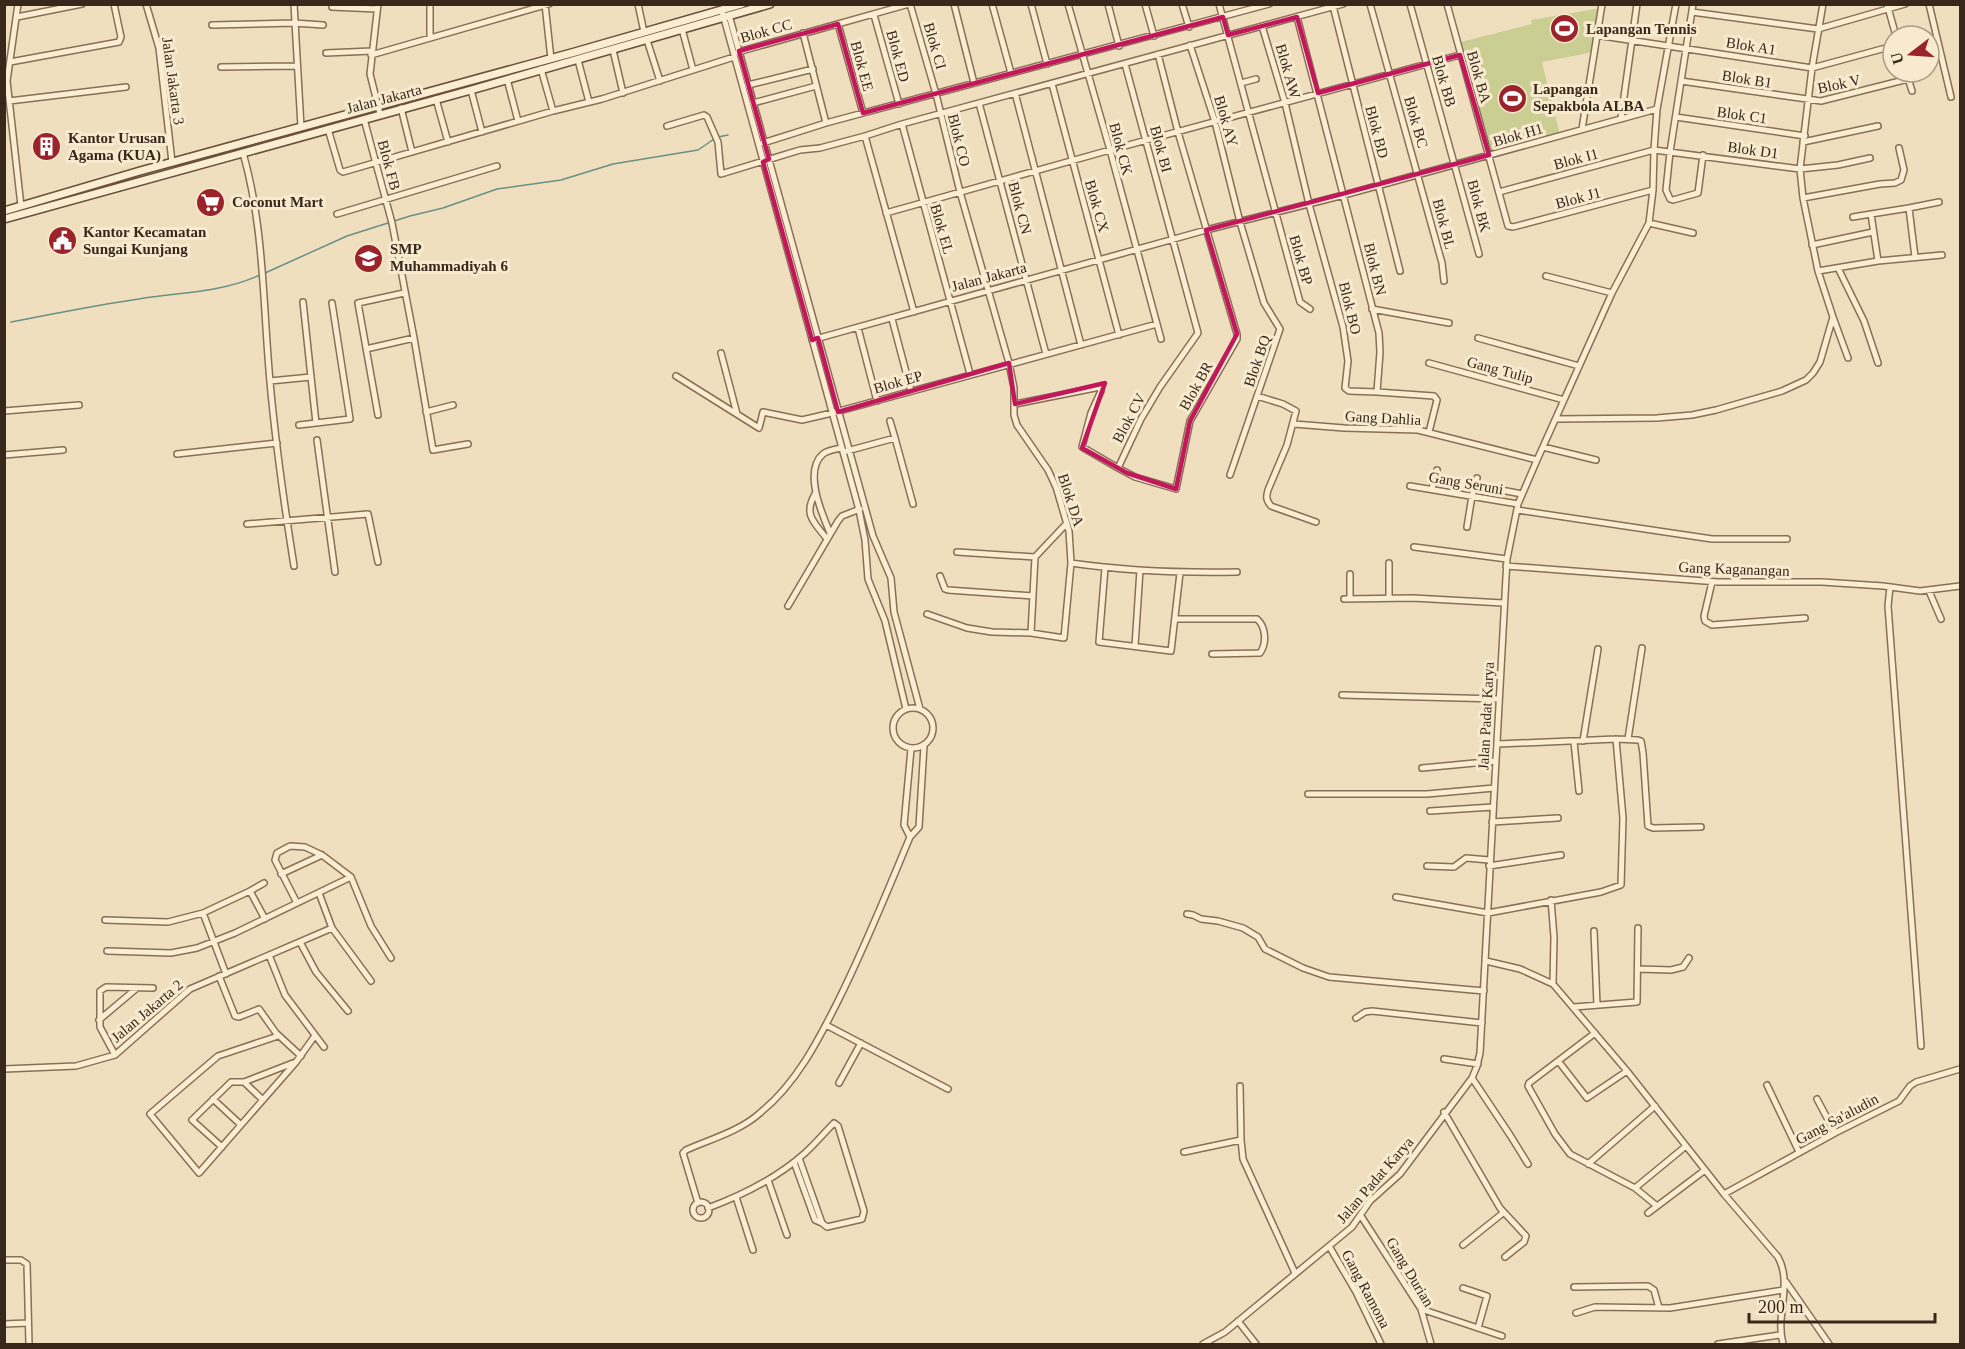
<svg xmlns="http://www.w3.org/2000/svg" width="1965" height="1349" viewBox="0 0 1965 1349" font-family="Georgia,serif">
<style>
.park{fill:#cace92}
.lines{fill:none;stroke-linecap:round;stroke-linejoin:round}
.stream{stroke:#699084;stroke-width:1.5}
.street-casing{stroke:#896f56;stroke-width:8}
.secondary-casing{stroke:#6b503a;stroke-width:10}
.street{stroke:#faedd2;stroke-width:5}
.secondary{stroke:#faedd2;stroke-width:7}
.marked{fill:none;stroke:#c2185b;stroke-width:4.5;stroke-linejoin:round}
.labels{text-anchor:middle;stroke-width:6;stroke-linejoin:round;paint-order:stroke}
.poi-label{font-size:15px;font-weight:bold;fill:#38281c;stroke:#f7eacf;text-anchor:start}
.street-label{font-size:15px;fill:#38281c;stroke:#f7eacf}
</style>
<rect width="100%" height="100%" fill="#f0dfbf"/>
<path class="park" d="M1601,8L1594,52L1542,62L1560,135L1489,155L1457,43L1532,24L1531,20Z"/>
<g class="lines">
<path class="stream" d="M718,137L728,135
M265,273L347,236L410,216L443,208L497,189L561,180L613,164L698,150L714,139
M11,322C54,314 96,305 139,299C182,292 220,293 260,275"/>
<defs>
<path id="street" d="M18,4L7,81L21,206
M146,4L159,48L172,162
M294,4L301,127
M378,4L370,74L380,114
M430,4V37
M545,4L551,59
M638,4L644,32
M910,4L936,94L960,192L1009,363L1014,388V415L1017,425L1048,470L1056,487L1069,531L1071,563C1126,571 1182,573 1237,572
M954,4L974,83
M992,4L1011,73
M1031,4L1047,64
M1068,4L1110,150L1161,339
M1108,4L1119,46
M1145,4L1154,36
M1182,4L1189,27
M1219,4L1300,302L1310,309
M1370,4L1442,263L1444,281
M1410,4L1479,254
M1447,4L1508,226L1513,227L1653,190
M1693,4L1670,152L1666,190L1670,199L1673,200L1698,193L1703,155
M1887,4L1896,36
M1929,4L1951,97
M1333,6L1400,271
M332,7L377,9
M722,11L859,510L865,540L868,579L885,621L906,709
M1692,12L1818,29L1905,4
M729,15L873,536L891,578L894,612L920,709
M874,15L899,104
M17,17L82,4
M1297,17L1379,333L1380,352L1377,392L1434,396L1437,400L1429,432
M838,24L863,113
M212,25L294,23L323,25
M1262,26L1285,103L1309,204L1343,327L1348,361L1345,388L1349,391L1377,392
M682,29L693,70
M803,33L826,123
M1596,35L1812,68L1893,46
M647,40L660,81
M1190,45L1215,122L1240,222L1264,303L1280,329L1230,475
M613,50L623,93
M738,52L909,4
M326,53L372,51
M371,55L549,4
M578,60L589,102
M10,62L119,42L121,37L114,4
M221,67L296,66
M541,69L553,111
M1906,72L1912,91
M507,79L518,121
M1681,81L1821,101L1908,79
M1241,83L1256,79
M1052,84L1119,335
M748,85L813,69
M471,90L482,132
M1015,93L1081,345
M436,99L448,142
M9,101L126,87
M753,103L816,86
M979,103L1046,354
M401,108L412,152
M1676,117L1805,136
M1621,118L1637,4
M364,119L392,223L414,338
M902,124L970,374
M667,126L704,115L707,117L718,142L721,174L800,150L820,148L865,136
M328,129L340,170L343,172L553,111L602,99L734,57
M1582,129L1602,4
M1803,142L1878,126
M763,143L826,123L1269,4
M243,153C262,219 263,290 268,357C273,427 283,497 294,566
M1499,192L1654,150L1800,169L1838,165L1870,158
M1803,198L1880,184L1895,183L1901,180L1904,170L1899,148
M1909,208L1939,202
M886,213L1110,150L1460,55
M337,214L497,166
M1853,217L1871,214
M1649,223L1693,233
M1812,245L1873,232
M1878,261L1871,214L1909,208L1915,257
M1838,268L1864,321L1878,363
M1818,271L1878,261L1942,255
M1546,276L1612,293
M1372,309L1449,323
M914,312L865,136L902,124L1343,4
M1833,317L1848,358
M892,319L911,391
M858,328L877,401
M1478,338L1579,366
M812,340L1206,230L1344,195L1657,109
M366,349L414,338L433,450L468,444
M721,353L737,414
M1429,363L1564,400
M676,376L759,428L763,412L802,420L832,413L1157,324
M311,377L316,423
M270,381L311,377L303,302
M1257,396L1283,404L1296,411L1287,445L1268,490C1266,497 1266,500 1271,506L1316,522
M1015,404L1100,387L1101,391L1091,413L1082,447L1118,468L1141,419L1160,387L1198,333L1125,64
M4,411L79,405
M426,412L453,405
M378,415L358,303L404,293
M1556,419L1657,418L1692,415L1716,410L1782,391L1806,380L1813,373L1820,362L1833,317L1818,271L1803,198L1800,169L1812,68L1823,4
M890,421L895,438
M1294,424L1344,428L1418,430L1537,460
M299,425L350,419L332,303
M317,440L335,572
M1543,447L1596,460
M847,451L895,438L913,504
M177,454L277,443
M4,455L63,450
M1118,468L1135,477L1176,489L1190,421L1237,339V334L1178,132L1158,54
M1475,485L1522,494
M1410,486L1518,504
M1432,489L1437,470
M815,494C803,515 814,522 827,539
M1517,510L1712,539H1787
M1067,523L1035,557L1031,633L1064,638L1071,563
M247,524L368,514L378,562
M1467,527L1472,496L1477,478
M830,533C822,514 803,471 823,454C828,450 836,449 842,448
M1414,547L1507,559
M957,552L1035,557
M1389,563V598
M1506,566L1718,582H1822L1883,586L1920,591L1960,586
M1105,568L1099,642L1171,651L1180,573
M940,576L945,589L948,590L1033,596
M1712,582L1704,616L1705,621L1712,625L1805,618
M1890,587L1888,606L1921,1046
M1929,591L1941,619
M1344,599L1413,598L1503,603
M1350,599V574
M788,606L838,521L842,516L860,509
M927,614L967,628L992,632L1031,633
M1175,619H1257C1266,627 1267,643 1260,653L1212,654
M1135,646L1140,570
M1342,695L1499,699
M893 728a20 20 0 1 1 40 0a20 20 0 1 1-40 0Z
M1628,739L1642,648
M1583,741L1598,649
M1574,742L1579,791
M1498,744L1616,739L1638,740L1641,741L1643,753L1648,826L1653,828L1701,827
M1422,768L1496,761
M1308,794H1427L1494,788
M1430,811L1493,807
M1492,822L1558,818
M910,837L904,825L911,749
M1427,866L1454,867L1466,858L1489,860
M1489,866L1561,855
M281,874L322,855
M250,891L264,883
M319,893L332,928L371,981
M1396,897L1488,913L1601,892L1621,885L1623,818L1616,739
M1551,900L1554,937L1553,984
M297,903L275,860L277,853L290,846L305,847L322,855L351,877L371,926L391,958
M1187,914L1193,915L1201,919L1218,921L1243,928L1258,937L1265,949L1303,968L1329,977L1484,991
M105,920L168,922L203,913
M1594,931L1597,1005
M300,942L316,972L348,1011
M107,951L171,953L197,948L235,933L351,877
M269,955L285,995L324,1047
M1486,961L1520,969L1553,984L1627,1071L1724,1194L1778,1257C1793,1284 1775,1315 1783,1344
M1638,969L1671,970L1683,967L1689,958
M226,974L203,913L250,891L265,919
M219,976L235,1016L239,1017L259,1009L276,1033L301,1056
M1574,1007L1637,1002L1638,928
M1356,1018L1365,1012L1372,1011L1482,1023
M99,1020L137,988
M826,1025L948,1089
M1595,1033L1529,1083L1528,1086L1555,1134L1570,1154L1635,1188L1657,1206
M278,1036L218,1056L150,1114L199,1173L296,1062L314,1037
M115,1055L100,1027V991L106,987L153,988
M1444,1059L1478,1064
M1559,1062L1587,1098L1627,1071
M4,1069L76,1066L115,1055L190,989L332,928
M1472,1078L1510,1135L1528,1164
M244,1082L263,1100
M839,1083L861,1043
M1767,1085L1799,1152
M1240,1086L1241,1140L1243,1159L1295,1273
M213,1099L241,1125
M1817,1099L1835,1133
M1444,1112L1500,1208L1526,1236L1524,1242L1505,1257
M222,1147L192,1120L231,1082H244L293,1063
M1184,1152L1241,1140
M794,1162L815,1220L822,1223
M1588,1164L1655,1106
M768,1180L787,1235
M1635,1188L1686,1146
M1724,1194L1835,1133L1899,1101L1910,1086L1916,1082L1960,1069
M736,1197L753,1250
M693 1210a8 8 0 1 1 16 0a8 8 0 1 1-16 0Z
M698,1203L683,1153L686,1150C711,1139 740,1131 760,1113C796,1084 818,1041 838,1001C865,947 887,892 910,837L919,827L924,746
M708,1208C743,1195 777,1178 805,1153C815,1144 824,1133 834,1123L838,1126L864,1211L862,1219L827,1227L822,1223L799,1158
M1648,1213L1705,1170
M1361,1216L1421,1309L1431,1344
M1463,1245L1503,1213
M1329,1246L1356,1292L1381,1344
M4,1260H21L27,1264L29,1344
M1786,1282L1829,1344
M1574,1287L1648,1286L1654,1290L1659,1308
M1463,1288L1487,1296L1478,1328
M1421,1309L1502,1336
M1576,1313L1595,1307L1670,1308L1783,1290
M1238,1321L1256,1344
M4,1324L28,1323
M1203,1344L1225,1332L1352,1227L1370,1201L1400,1174L1472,1078L1477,1066L1480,1053L1507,559L1518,504L1537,460L1612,293L1649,223L1653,190L1654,150L1657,109L1676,4
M1718,1344L1780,1335"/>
<path id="secondary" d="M4,211L140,171L575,52L742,4
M4,219L471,90L770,4"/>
</defs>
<use href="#street" class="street-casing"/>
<use href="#secondary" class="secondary-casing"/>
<use href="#street" class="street"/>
<use href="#secondary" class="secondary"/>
</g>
<path class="marked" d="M1223,17L1228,35L1297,17L1318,93L1460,55L1489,155L1206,230L1237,334L1190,421L1176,489L1127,473L1082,448L1105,383L1015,404L1009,363L838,412L818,338L812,340L763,162L769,159L739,51L838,24L863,113Z"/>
<defs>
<symbol id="stadium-disc" viewBox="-11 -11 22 22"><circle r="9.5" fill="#9b242a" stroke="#f7eacf"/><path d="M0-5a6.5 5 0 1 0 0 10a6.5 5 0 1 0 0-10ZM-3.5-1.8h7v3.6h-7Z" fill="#fff"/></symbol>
<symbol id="building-disc" viewBox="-11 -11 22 22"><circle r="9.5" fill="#9b242a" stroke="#f7eacf"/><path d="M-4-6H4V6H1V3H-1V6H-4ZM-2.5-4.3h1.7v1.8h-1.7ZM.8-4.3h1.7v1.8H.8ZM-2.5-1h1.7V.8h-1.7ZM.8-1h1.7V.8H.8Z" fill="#fff"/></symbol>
<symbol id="supermarket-disc" viewBox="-11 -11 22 22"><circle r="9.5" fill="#9b242a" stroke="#f7eacf"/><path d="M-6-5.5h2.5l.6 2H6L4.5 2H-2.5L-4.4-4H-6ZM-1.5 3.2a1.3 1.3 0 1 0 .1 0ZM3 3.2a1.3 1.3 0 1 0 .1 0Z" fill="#fff"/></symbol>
<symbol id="civic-disc" viewBox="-11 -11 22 22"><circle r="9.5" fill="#9b242a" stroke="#f7eacf"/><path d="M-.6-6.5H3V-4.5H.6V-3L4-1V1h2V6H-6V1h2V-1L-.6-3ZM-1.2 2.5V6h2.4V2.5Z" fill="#fff"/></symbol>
<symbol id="school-disc" viewBox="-11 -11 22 22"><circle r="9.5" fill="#9b242a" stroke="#f7eacf"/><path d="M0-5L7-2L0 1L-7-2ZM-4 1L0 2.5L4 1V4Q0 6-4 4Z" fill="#fff"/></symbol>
</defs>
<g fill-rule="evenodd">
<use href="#stadium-disc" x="1548" y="12" width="33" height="33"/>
<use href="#stadium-disc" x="1496" y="82" width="33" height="33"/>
<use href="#building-disc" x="30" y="130" width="33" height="33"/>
<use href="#supermarket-disc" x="194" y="186" width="33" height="33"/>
<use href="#civic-disc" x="46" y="224" width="33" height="33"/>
<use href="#school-disc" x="352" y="242" width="33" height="33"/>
</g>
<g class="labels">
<g class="poi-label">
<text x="1586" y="34">Lapangan Tennis</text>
<text x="1533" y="94">Lapangan<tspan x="1533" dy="17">Sepakbola ALBA</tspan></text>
<text x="68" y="143">Kantor Urusan<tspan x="68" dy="17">Agama (KUA)</tspan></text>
<text x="232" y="207">Coconut Mart</text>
<text x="83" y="237">Kantor Kecamatan<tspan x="83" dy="17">Sungai Kunjang</tspan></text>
<text x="390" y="254">SMP<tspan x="390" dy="17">Muhammadiyah 6</tspan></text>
</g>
<g class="street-label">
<text transform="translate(766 31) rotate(-16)" y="5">Blok CC</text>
<text transform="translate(935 46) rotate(74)" y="5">Blok CI</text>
<text transform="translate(1751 46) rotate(9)" y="5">Blok A1</text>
<text transform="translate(898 56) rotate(75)" y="5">Blok ED</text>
<text transform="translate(862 66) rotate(75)" y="5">Blok EE</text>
<text transform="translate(1288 71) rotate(74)" y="5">Blok AW</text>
<text transform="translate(1479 77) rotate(74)" y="5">Blok BA</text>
<text transform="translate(1747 79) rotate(9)" y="5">Blok B1</text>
<text transform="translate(173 81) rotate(82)" y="5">Jalan Jakarta 3</text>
<text transform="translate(1444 81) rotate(74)" y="5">Blok BB</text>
<text transform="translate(1839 84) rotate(-12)" y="5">Blok V</text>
<text transform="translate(384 99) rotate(-15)" y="5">Jalan Jakarta</text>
<text transform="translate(1742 115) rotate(8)" y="5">Blok C1</text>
<text transform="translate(1226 121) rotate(74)" y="5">Blok AY</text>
<text transform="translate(1416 122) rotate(74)" y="5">Blok BC</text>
<text transform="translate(1377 132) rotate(75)" y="5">Blok BD</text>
<text transform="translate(1518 135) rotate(-16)" y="5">Blok H1</text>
<text transform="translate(959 140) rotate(76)" y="5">Blok CO</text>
<text transform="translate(1121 149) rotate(75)" y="5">Blok CK</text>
<text transform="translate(1161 149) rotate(75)" y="5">Blok BI</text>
<text transform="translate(1753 150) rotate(8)" y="5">Blok D1</text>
<text transform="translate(1576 159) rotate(-15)" y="5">Blok I1</text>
<text transform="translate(389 165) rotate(75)" y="5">Blok FB</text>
<text transform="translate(1578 198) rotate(-15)" y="5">Blok J1</text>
<text transform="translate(1097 206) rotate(74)" y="5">Blok CX</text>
<text transform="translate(1479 206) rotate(75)" y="5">Blok BK</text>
<text transform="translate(1020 208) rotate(75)" y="5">Blok CN</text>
<text transform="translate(1444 224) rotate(75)" y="5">Blok BL</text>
<text transform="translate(942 229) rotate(74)" y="5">Blok EL</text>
<text transform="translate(1301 260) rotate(74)" y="5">Blok BP</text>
<text transform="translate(1375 269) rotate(76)" y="5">Blok BN</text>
<text transform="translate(989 277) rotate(-15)" y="5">Jalan Jakarta</text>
<text transform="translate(1350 308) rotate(76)" y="5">Blok BO</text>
<text transform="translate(1257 361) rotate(-71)" y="5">Blok BQ</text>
<text transform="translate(1500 370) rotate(15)" y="5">Gang Tulip</text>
<text transform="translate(898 382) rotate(-16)" y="5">Blok EP</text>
<text transform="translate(1196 386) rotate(-61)" y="5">Blok BR</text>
<text transform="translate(1129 418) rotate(-62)" y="5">Blok CV</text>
<text transform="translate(1383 418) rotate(3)" y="5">Gang Dahlia</text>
<text transform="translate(1466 483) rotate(10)" y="5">Gang Seruni</text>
<text transform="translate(1071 500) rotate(72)" y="5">Blok DA</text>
<text transform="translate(1734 569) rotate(2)" y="5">Gang Kaganangan</text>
<text transform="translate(1486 716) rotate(-87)" y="5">Jalan Padat Karya</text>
<text transform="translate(147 1011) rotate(-40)" y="5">Jalan Jakarta 2</text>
<text transform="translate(1837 1119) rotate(-28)" y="5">Gang Sa'aludin</text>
<text transform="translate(1375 1180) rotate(-49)" y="5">Jalan Padat Karya</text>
<text transform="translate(1410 1272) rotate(59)" y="5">Gang Durian</text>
<text transform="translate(1366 1289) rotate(62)" y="5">Gang Ramona</text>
</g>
</g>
<rect width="1965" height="1349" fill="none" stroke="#38281c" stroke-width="12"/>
<g transform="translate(1911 54) rotate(253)"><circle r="28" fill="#f7eacf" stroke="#ab9c87" stroke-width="1.5"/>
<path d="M0-4.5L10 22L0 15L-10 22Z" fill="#9b242a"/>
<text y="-9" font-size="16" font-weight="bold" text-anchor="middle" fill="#38281c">U</text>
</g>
<path d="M1749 1313v9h186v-9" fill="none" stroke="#38281c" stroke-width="3"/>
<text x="1758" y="1313" font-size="18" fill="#38281c" stroke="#f7eacf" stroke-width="4.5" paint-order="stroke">200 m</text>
</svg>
